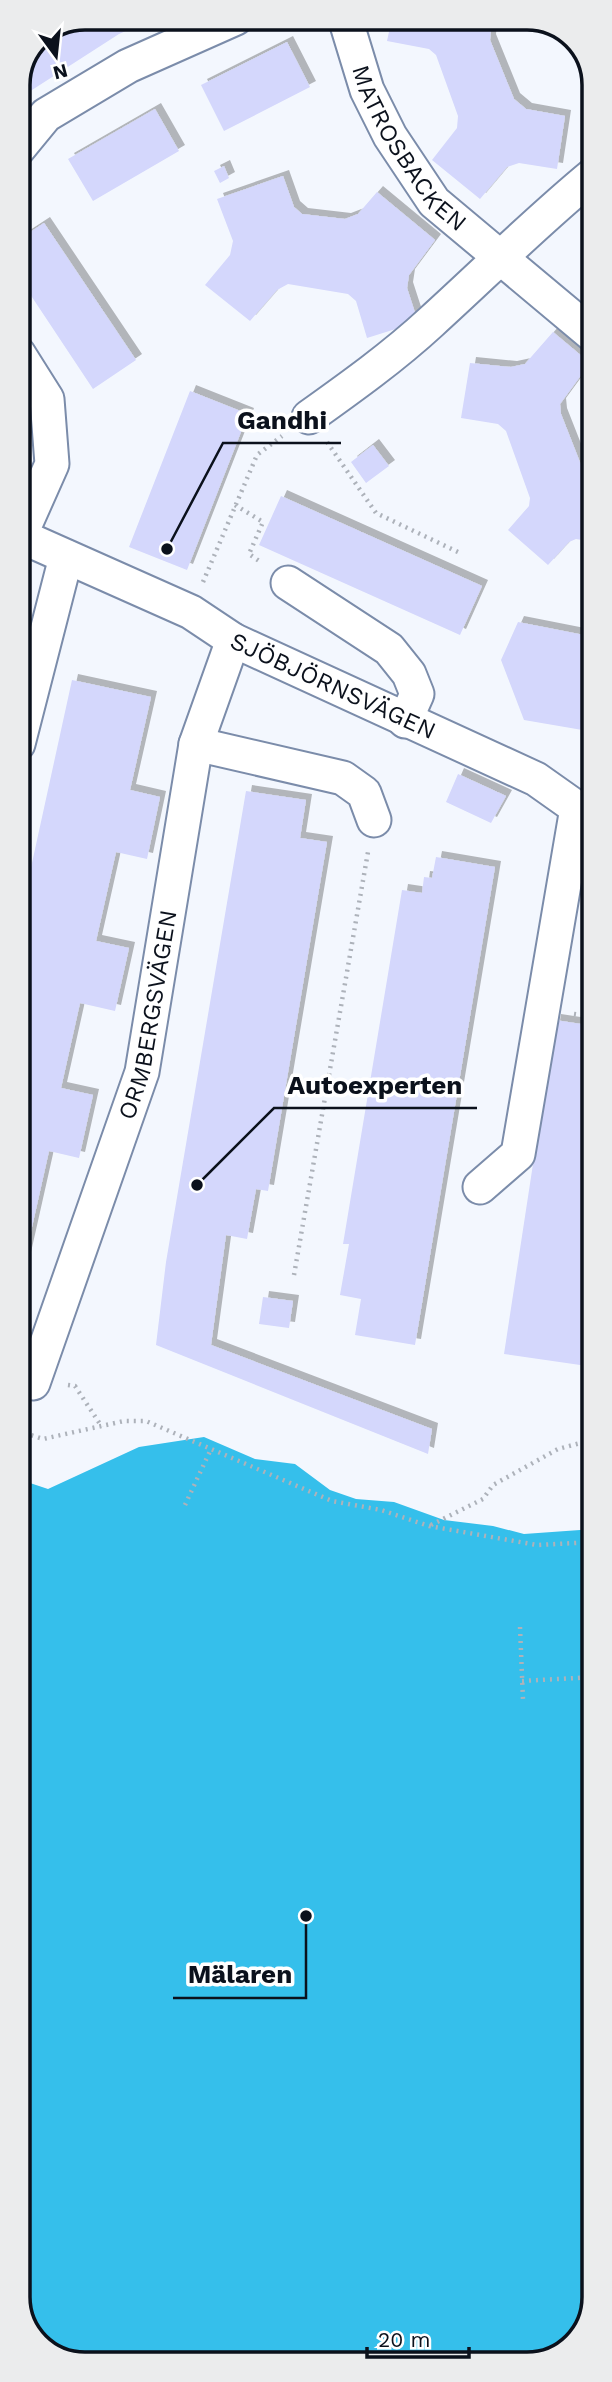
<svg xmlns="http://www.w3.org/2000/svg" width="612" height="2382" viewBox="0 0 612 2382" font-family="'Work Sans',sans-serif">
<style>
.water{fill:#35bfeb}
.building{fill:#d4d7fc;filter:url(#shadow)}
.lines{fill:none;stroke-linecap:round;stroke-linejoin:round}
.minor-casing{stroke:#7b8caa;stroke-width:37}
.path{stroke:#adb2ba;stroke-width:4.5;stroke-dasharray:2 5;stroke-linecap:butt}
.minor{stroke:#fff;stroke-width:33}
.labels{text-anchor:middle;stroke-width:7;stroke-linejoin:round;paint-order:stroke}
.street-label{font-size:24px;fill:#0b111c;stroke:#fff}
.rim{fill:none;stroke:#0b111c;stroke-width:3.5}
.leader{fill:none;stroke:#0b111c;stroke-width:2.5}
.callout-dot{fill:#0b111c;stroke:#fff;stroke-width:2.5}
.callout-label{font-size:26px;text-anchor:middle;font-weight:bold;fill:#0b111c;stroke:#fff;stroke-width:7;stroke-linejoin:round;paint-order:stroke}
</style>
<defs>
<filter id="shadow"><feDropShadow dx="6" dy="-6" stdDeviation="0" flood-color="#0004"/></filter>
</defs>
<rect width="100%" height="100%" fill="#f3f7fe"/>
<path class="water" d="M204,1437L255,1459L295,1464L330,1490L356,1499L394,1502L444,1520L493,1526L524,1534L594,1529V2297L578,2341L540,2363L77,2364L38,2345L19,2310L18,1479L48,1489L139,1447Z"/>
<path class="building" d="M85,17L155,18L119,34L18,99V85L38,37Z
M392,18H501L491,30L490,40L514,99L526,109L565,116L557,169L519,163L507,167L480,199L432,160L457,128L458,116L436,55L429,49L387,41Z
M287,42L310,87L224,131L201,85Z
M155,109L179,151L93,201L68,159Z
M224,166L229,178L220,183L214,171Z
M283,176L294,207L302,214L345,219L358,214L377,192L435,240L409,275L407,288L418,322L367,338L356,301L348,294L288,284L277,290L250,321L205,285L230,255L233,241L217,199Z
M44,223L136,360L93,389L18,276V240Z
M593,284V300L586,294Z
M553,332L590,363L560,404L561,414L583,470L593,477L594,542L576,539L569,542L548,565L508,530L529,506L530,498L506,431L498,424L461,418L470,363L511,367L525,364Z
M190,391L248,414L187,570L129,547Z
M373,445L389,466L366,483L351,462Z
M281,496L482,586L460,635L259,545Z
M518,622L594,637V732L524,720L501,660Z
M72,680L151,697L130,790L160,797L147,859L116,852L96,941L129,948L115,1011L80,1003L61,1088L93,1095L79,1158L49,1151L19,1285L18,927Z
M458,774L506,796L491,823L446,802Z
M246,791L306,800L300,838L327,842L268,1191L256,1189L247,1239L226,1235L211,1345L432,1429L428,1454L156,1345L166,1262Z
M436,857L495,867L415,1345L355,1335L361,1299L340,1295L349,1244H343L402,890L422,893L424,877L432,878Z
M555,1020L594,1026V1367L504,1354Z
M263,1297L293,1301L289,1328L259,1324Z"/>
<g class="lines">
<defs>
<g id="minor">
<path id="s1" d="M345,18L367,90L390,136L434,202L593,335"/>
<path d="M18,149L46,115L128,66L236,18"/>
<path d="M18,353L47,399L52,464L20,536"/>
<path d="M309,417C351,387 393,357 431,322C485,273 537,221 593,175"/>
<path id="s2" d="M18,535L191,612L233,640L536,779L577,808L594,825"/>
<path d="M288,583L389,649L409,674L417,694L405,721"/>
<path d="M18,744L66,557"/>
<path d="M196,744L343,778L364,793L374,820"/>
<path d="M480,1187L518,1154L577,808"/>
<path id="s3" d="M33,1383L142,1072L196,744L233,640"/>
</g>
</defs>
<use href="#minor" class="minor-casing"/>
<path class="path" d="M327,442L376,513L458,552
M235,505L263,522L249,554L262,563
M203,582L257,455L282,436
M574,1014L594,1017
M294,1275L368,852
M68,1385L75,1386L102,1427
M18,1431L43,1439L124,1421H146L332,1501L381,1510L429,1526L537,1545L594,1542
M185,1505L211,1449
M431,1525L483,1499L493,1485L558,1449L584,1442L594,1437
M520,1627L523,1700
M522,1681L594,1677"/>
<use href="#minor" class="minor"/>
</g>
<g class="labels">
<g class="street-label">
<text dy="8" stroke="none"><textPath href="#s1" startOffset="147">MATROSBACKEN</textPath></text>
<text dy="8" stroke="none"><textPath href="#s2" startOffset="350">SJÖBJÖRNSVÄGEN</textPath></text>
<text dy="8" stroke="none"><textPath href="#s3" startOffset="387">ORMBERGSVÄGEN</textPath></text>
</g>
</g>
<path d="M0 0H612V2382H0ZM85 30H527A55 55 0 0 1 582 85V2297A55 55 0 0 1 527 2352H85A55 55 0 0 1 30 2297V85A55 55 0 0 1 85 30Z" fill="#ebeced" fill-rule="evenodd"/>
<path class="rim" d="M85 30H527A55 55 0 0 1 582 85V2297A55 55 0 0 1 527 2352H85A55 55 0 0 1 30 2297V85A55 55 0 0 1 85 30Z"/>
<path class="leader" d="M167 549L223 443H341M197 1185L274 1108H477M306 1916L306 1998H173"/>
<g class="callout-dot">
<circle cx="167" cy="549" r="7"/>
<circle cx="197" cy="1185" r="7"/>
<circle cx="306" cy="1916" r="7"/>
</g>
<g class="callout-label">
<text x="282" y="429">Gandhi</text>
<text x="375" y="1094">Autoexperten</text>
<text x="240" y="1983">Mälaren</text>
</g>
<g transform="translate(56 56) rotate(165)" stroke="#ffffff" stroke-width="5" paint-order="stroke">
<path d="M0-5L12 26L0 18L-12 26Z" fill="#0b111c"/>
<text y="-10" font-size="19" font-weight="bold" text-anchor="middle" fill="#0b111c">N</text>
</g>
<path d="M367 2347v10h102v-10" fill="none" stroke="#0b111c" stroke-width="3.5"/>
<text x="378" y="2347" font-size="21" fill="#0b111c" stroke="#ffffff" stroke-width="5" paint-order="stroke">20 m</text>
</svg>
